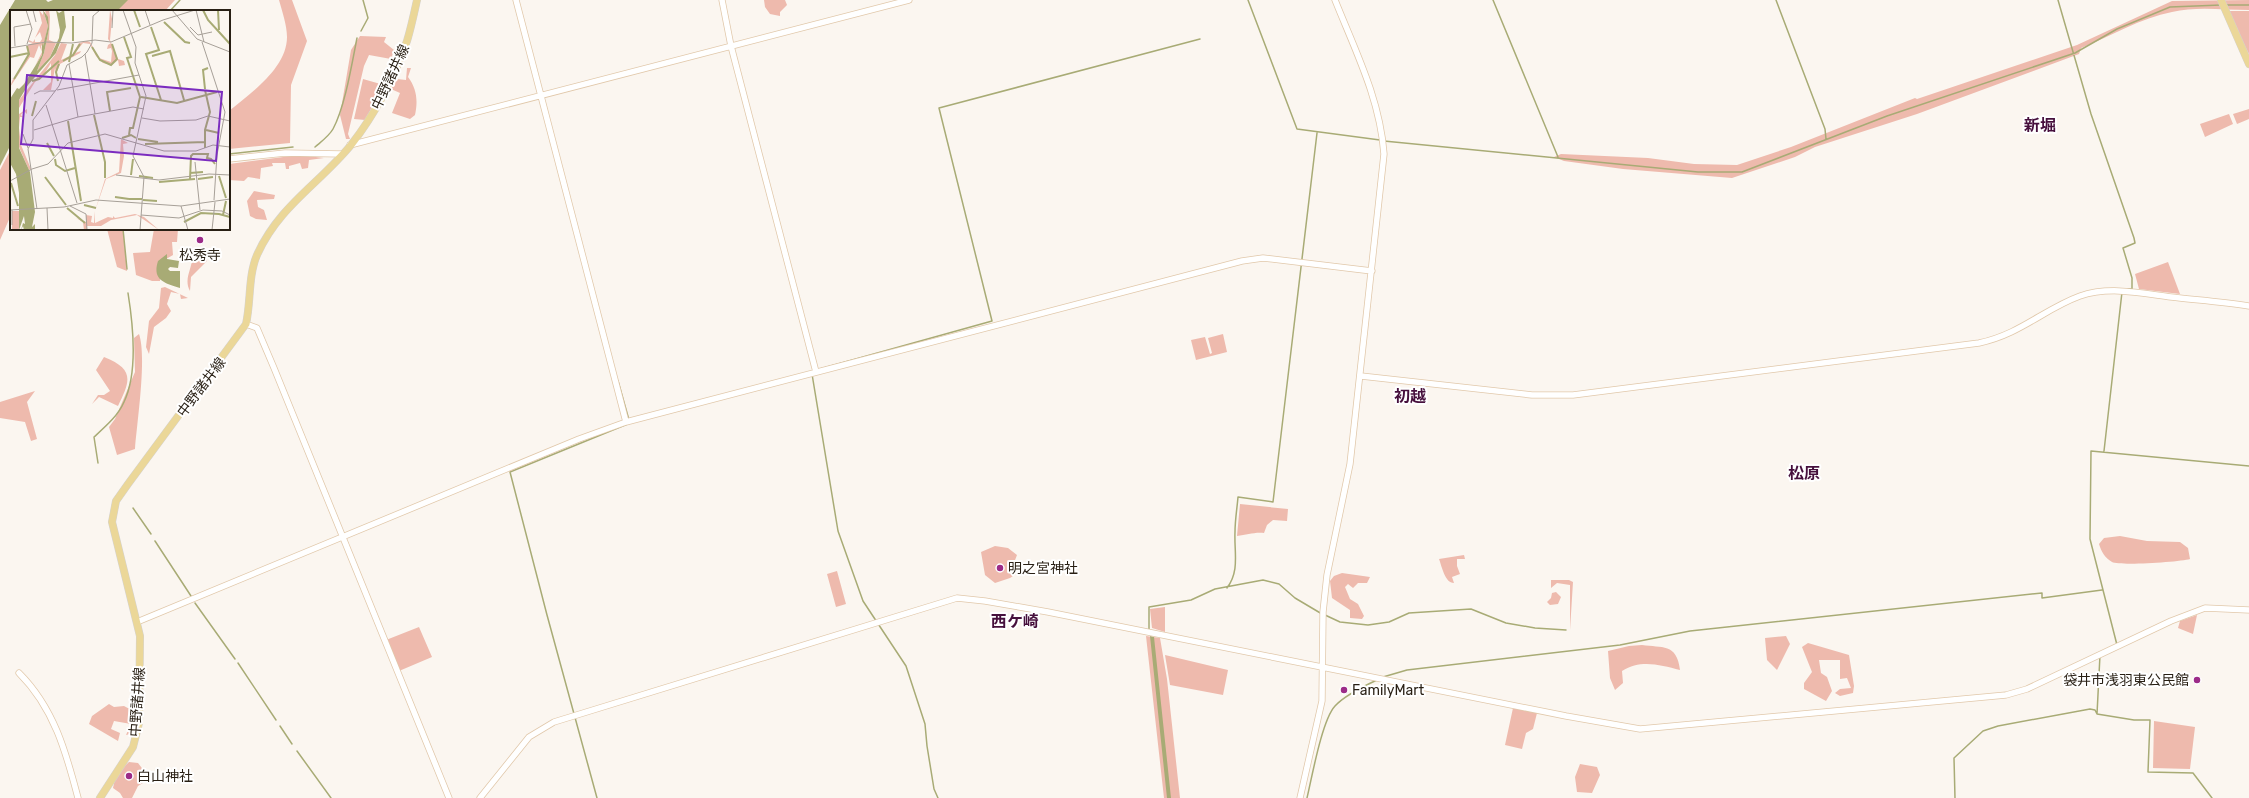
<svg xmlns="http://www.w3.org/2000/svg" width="2249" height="798" viewBox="0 0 2249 798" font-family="Rubik,'Noto Sans JP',sans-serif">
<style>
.green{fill:#eebaad}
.water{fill:#a8ab75}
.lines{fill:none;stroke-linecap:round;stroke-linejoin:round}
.stream{stroke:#a8ab75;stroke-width:1.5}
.minor-casing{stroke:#e1c8aa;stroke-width:7}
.major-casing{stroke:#d4d2d0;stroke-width:8}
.minor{stroke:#fff;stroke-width:5.5}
.major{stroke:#ebd798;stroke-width:7}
.poi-dot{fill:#9c2b88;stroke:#fff;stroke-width:1.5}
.labels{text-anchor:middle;stroke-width:4;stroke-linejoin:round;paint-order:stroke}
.street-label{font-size:14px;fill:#281f14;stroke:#fff}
.poi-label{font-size:14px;fill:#281f14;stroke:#fff;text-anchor:start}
.quarter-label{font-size:16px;font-weight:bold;fill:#46103d;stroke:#fff}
.inset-river{fill:none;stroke:#a8ab75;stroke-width:2}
.inset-road{fill:none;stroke:#a7a098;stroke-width:1}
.view{fill:#7b2cbf;fill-opacity:0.15;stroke:#7b2cbf;stroke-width:2}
.inset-edge{fill:none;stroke:#281f14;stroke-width:2}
</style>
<rect width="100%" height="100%" fill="#fbf6f0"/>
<path class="green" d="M126,0H175L165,11H116Z
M279,0H292L307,41L291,85L290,143L229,149V111C251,93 287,68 287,37C287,25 282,11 279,0Z
M764,0H785L787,5L780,12V16L770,14L765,7Z
M2249,0V10C2224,10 2196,6 2172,12C2141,18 2111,36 2081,48L2079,54L1917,114L1815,147L1795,157L1732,178L1623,169L1564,161L1554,157L1561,154L1648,158L1694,164L1737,165L1791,147L1915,98L1917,99L2077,45L2172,1Z
M2226,11H2249V54Z
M360,36L386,37L384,42L394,50L391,59L369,55L364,66L348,134L350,139H346L340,115L351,50Z
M407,68H411L408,77C417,89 418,101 415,115L410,119L392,113L400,93L391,89L396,72L397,70V79L406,80Z
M363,79L384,85L365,120L354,119Z
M2249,109V119L2237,124L2233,114Z
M2229,114L2233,124L2205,137L2200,124Z
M11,149V215L0,240V170Z
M299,155L324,158L309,160L308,168L302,169L300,163L289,166V169H286L285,163H272L273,166L261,168L260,179L248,177L244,181L229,180V164Z
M254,191L275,195L274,199L257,200L258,207L264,210L267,220L256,219L250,216L247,201Z
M107,229H123L127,271L117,267Z
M154,229H178L177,242H172L173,255L161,262L160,281H152L136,275L133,253L150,252Z
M199,252L207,255V261L191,277L190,291C183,278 193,269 192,255Z
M2168,262L2180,294L2139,289L2135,274Z
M165,287L188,298L181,299L180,294L171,292L167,304L171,311L166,318L154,327L149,354L146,347L149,321L159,308L161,288Z
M139,334C147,357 137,422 135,449L117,455L109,427L115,419L135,372L134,338Z
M1223,334L1227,352L1196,360L1191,340L1205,337L1210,354L1212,353L1208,338Z
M104,357C134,369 131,380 118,406L99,397L92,404L98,395H104L110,391L96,370Z
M35,391L27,402L37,439L31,441L25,422L0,418V402Z
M1240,504L1288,509L1287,521L1273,520L1267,525L1264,533C1254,532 1247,535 1237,536Z
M2120,536L2147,541L2180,542L2188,548L2190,559C2180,562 2120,566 2112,562C2105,558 2101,551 2099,544L2104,538Z
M995,546L1008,548L1017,555L1012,568L1016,574L1010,578L995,583L985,575L981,552Z
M1464,555L1465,559H1457V566L1460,574L1452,577L1454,583C1445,583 1442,567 1439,559Z
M837,571L846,604L836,607L827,574Z
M1342,573L1370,577L1367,583H1358L1353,588L1348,584L1345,587L1350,599L1358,604L1364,616L1362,619L1350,618V610L1332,598L1330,581L1334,576Z
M1551,580H1569L1573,582L1570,630V585L1557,583L1551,588Z
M1556,592L1561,597L1558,604L1550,605L1547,602L1551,598L1552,593Z
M1165,607V632L1152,628L1150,609Z
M2197,615L2193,634L2178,628L2180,621Z
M419,627L432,657L399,671L386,640Z
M1146,636L1160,638L1167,679L1180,798H1164Z
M1786,636L1790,644L1777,670L1767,660L1765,638Z
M1808,643L1849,655L1854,686L1853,693L1840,696L1835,693L1840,689L1851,688L1847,678L1840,679V660H1819L1821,673L1827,677L1832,691L1826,701L1804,689V683L1812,672L1802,647Z
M1642,645C1662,648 1677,643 1680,670C1660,665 1641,659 1622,671L1623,683L1615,690L1610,678L1608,651L1629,646Z
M1165,655L1228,670L1223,695L1170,685Z
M109,704L114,707L124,706L137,713L134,733L126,735L131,724L114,721L111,729L120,733L118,741L89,724L92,716Z
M1513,708L1537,713L1533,729L1526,733L1522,749L1505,745Z
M2154,721L2195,727L2190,769L2153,768Z
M129,762L138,763L148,776L146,781L138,786L132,798H123L120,793L113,788L116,774Z
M1580,764L1597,767L1600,775L1592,793L1577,792L1575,777Z"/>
<path class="water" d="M15,0H46L48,2L53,0H128L117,11H11V144L0,166V25Z
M167,254V259L179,261L178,268L170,267L168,269L170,271H180V288C164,283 152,280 158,261Z
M1150,636L1154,637L1171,798H1167Z"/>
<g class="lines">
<path class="stream" d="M1248,0L1297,129L1380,140
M1493,0L1558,157
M1776,0L1825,129L1826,139
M2058,0L2091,114L2134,238L2135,243L2123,248L2132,278V289H2123
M2226,5H2249
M170,11L180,0
M361,31L368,18L363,0
M1384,141L1698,172H1742L1887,116L2075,53L2117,29L2170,7L2221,5
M315,147C322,141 329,136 333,129C345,107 352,63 357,38
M229,154L293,147
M123,229L127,269
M820,369L992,321L939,108L1200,39
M812,374L838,531L863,601L906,666L925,724L927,746L934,789L938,798
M618,381L629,420
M2104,451L2122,292
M98,463L94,437C105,427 118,416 124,402C138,373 133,324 128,293
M133,508L151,534
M155,541L191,596
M1227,588C1240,571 1234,552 1235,532C1235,520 1237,509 1238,497L1273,502L1317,133
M195,603L235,659
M1325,615L1340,622L1368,625L1389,622L1409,613L1471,609L1506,623L1535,628L1566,630
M1149,630V607L1191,600L1215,589L1263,580L1279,584L1295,598L1322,614
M2117,645L2090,539L2091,451L2249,466
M238,663L276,720
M1383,677L1407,670L1620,645L1690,631L2042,593V598L2102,590
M2097,714L2100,655
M280,726L292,744
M297,751L331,798
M597,798L547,615L510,472L630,423
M1307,798C1312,777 1322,720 1335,706C1345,695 1364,686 1377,680
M1955,798L1954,758L1983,731L1998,726L2090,709L2095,710L2097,714L2134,720H2150L2148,772L2193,773L2212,798"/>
<defs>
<path id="minor" d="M516,0L626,422
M722,0L731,46L816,372
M350,145L909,0
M229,159L285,153L342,154
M246,324L257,328L274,368L449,798
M1361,376L1532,395H1573L1979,343C2021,334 2044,309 2080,296C2109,286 2141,293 2171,297C2197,300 2223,302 2249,306
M137,622L579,439L626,422L1242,261L1263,258L1372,271
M19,673C54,708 66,752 78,798
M480,798L529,737L554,722L957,598L985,601L1048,612L1566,716L1640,729L2006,695L2027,689L2171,621L2205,608L2249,610
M1300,798L1322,701L1323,612L1327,575L1350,464L1384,154C1380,99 1355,50 1335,0"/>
<path id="major" d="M2221,0L2249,64
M100,798L133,747L139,723L140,636L112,522L116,501L128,484L246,324C251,302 248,276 257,255C279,206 319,184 351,145C375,114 394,78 407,41C411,28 414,14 417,0"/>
</defs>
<use href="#minor" class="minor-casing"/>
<use href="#major" class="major-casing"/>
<use href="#minor" class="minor"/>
<use href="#major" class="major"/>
</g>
<g class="poi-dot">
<circle cx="200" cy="240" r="4"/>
<circle cx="1000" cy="568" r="4"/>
<circle cx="2197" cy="680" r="4"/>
<circle cx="1344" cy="690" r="4"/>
<circle cx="129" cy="776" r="4"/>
</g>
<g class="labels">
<g class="street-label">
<text transform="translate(390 77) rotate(-65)" y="5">中野諸井線</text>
<text transform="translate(201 387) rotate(-53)" y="5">中野諸井線</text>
<text transform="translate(137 702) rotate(-86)" y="5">中野諸井線</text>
</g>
<g class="poi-label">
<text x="200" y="260" text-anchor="middle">松秀寺</text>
<text x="1008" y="573">明之宮神社</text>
<text x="2189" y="685" text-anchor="end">袋井市浅羽東公民館</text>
<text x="1352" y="695">FamilyMart</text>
<text x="137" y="781">白山神社</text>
</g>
<g class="quarter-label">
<text x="2040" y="131">新堀</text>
<text x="1410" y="402">初越</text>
<text x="1804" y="479">松原</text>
<text x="1015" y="627">西ケ崎</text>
</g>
</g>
<g transform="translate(10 10)">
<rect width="220" height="220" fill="#fbf6f0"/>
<path d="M29,0L33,5V0L38,16L33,37L31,35L32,42V45L25,56L32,42L29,35L24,48L20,47L0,77L3,69L1,68L4,69L18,45V35L23,33L18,32L19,30L23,32L25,29V32H30L32,29L30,22L25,28L32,13ZM35,0H39L40,7L39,30L46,33L40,47L27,61L34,43L39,19ZM100,0L102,9L100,30L108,49L114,51L115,55L109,56L108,50L102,55L93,53L86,46L80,34L73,33L65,43L71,41L70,43L50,54L46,64L45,58L41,80H33L41,72V53L33,66L25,72L9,98V104L17,99V104L14,101L11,105L13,107H10L9,118L11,135L21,159L19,160L9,137L7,106L9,90L45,45L51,33L57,34L51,50L62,45L69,33L77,31L80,32L89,48L101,52L102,41L101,38L97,39L98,35L101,33L98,29ZM111,129L118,133L113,134L114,146L111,163L96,169L85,201V213L98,207L103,208V206L105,208L125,204L134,207L149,220L127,205L101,210L91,216H77V220H74L73,212L66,208L76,212V205L82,206L81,212L84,213L85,201L95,169L109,162ZM2,201H9V220H2Z" fill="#eebaad"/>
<path d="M33,0L38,7L39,19L34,43L27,61L40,47L49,28L50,20L46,0L49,3L54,0L56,17L46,43L18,75L9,90V138L20,162L25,202L22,217L25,214V220H14L13,216L11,220L13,213L15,214L14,206L9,220V183L6,164L0,153V89L7,78L9,79L14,74L32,45V32L33,36L38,16Z" fill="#a8ab75"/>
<path class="inset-river" d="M124,0L130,17M193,0L198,10L220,34M208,0L209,20M154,12L175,32L180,33M141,17L149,40L136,44L151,90M114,27L121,47L117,48L130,87L123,118H120L119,125M63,31V6M82,37L90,50L101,55L107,49L102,34M142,46L160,41L174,90M0,47L19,43M53,51L63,45L70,34M59,52L63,34M4,69L19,44L17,36M22,71L29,69L49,51M48,71L46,62L49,54M195,79L193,60L198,58M195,80L200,102L195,120V138M131,87L167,93L207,82M100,101L97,82L121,78M84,105L95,152V168M22,106L26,91M58,111L71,191M196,120L209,123M112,128L121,125L126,128M128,129L148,132M37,133L44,146M135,134L195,132M45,149L46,155L55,161L65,158M180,163L193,162M121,165L123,149M129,166L143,168M209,166L216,188M35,167L56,195M180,169L181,146L183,144H198L197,148L201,149L205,154M188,169L203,167M149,172L185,169M1,173L8,196M105,187L119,189M119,189H132M133,190L147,191M74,195L86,198M57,198L75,213M213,205L216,191M174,212L191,203L209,204L220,207"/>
<path class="inset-road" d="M16,0L22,19L17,34M23,0L26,12M113,0L126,37L125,53L136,86L123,146L134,167L130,220M135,0L140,15M162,0L187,29L220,42M186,0L194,32M180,17L188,25L202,22M102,18L103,0M192,32L215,102L207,145L204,190M5,36L4,17L21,14M0,38L36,32L62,33L85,30L101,32L153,10L185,0M75,44L85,104M59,54L68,107M47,80L129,65M24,84L30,81H45M36,95L67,193M132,108L150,111L186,110L198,106L220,111M24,120L68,107L123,97L134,99M13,124L18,138M185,152L190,200M22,159L38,154L58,133L95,124L154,141H186L203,135L220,137M106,165L149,170L199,164L220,165M0,171L22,159M60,196L76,204L77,220M171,196L178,220M37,198L38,220M27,199L18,139L23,129V110L49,76L57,55L72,47L77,42L82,33L83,6L90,0M0,200L54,197L86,190L171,196L220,189M131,205L169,208L193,200L212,201L220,205M2,215V200M202,220L205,192"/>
<path class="view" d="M17,65L212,82L206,151L11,134Z"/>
<rect width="220" height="220" class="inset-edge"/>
</g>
</svg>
